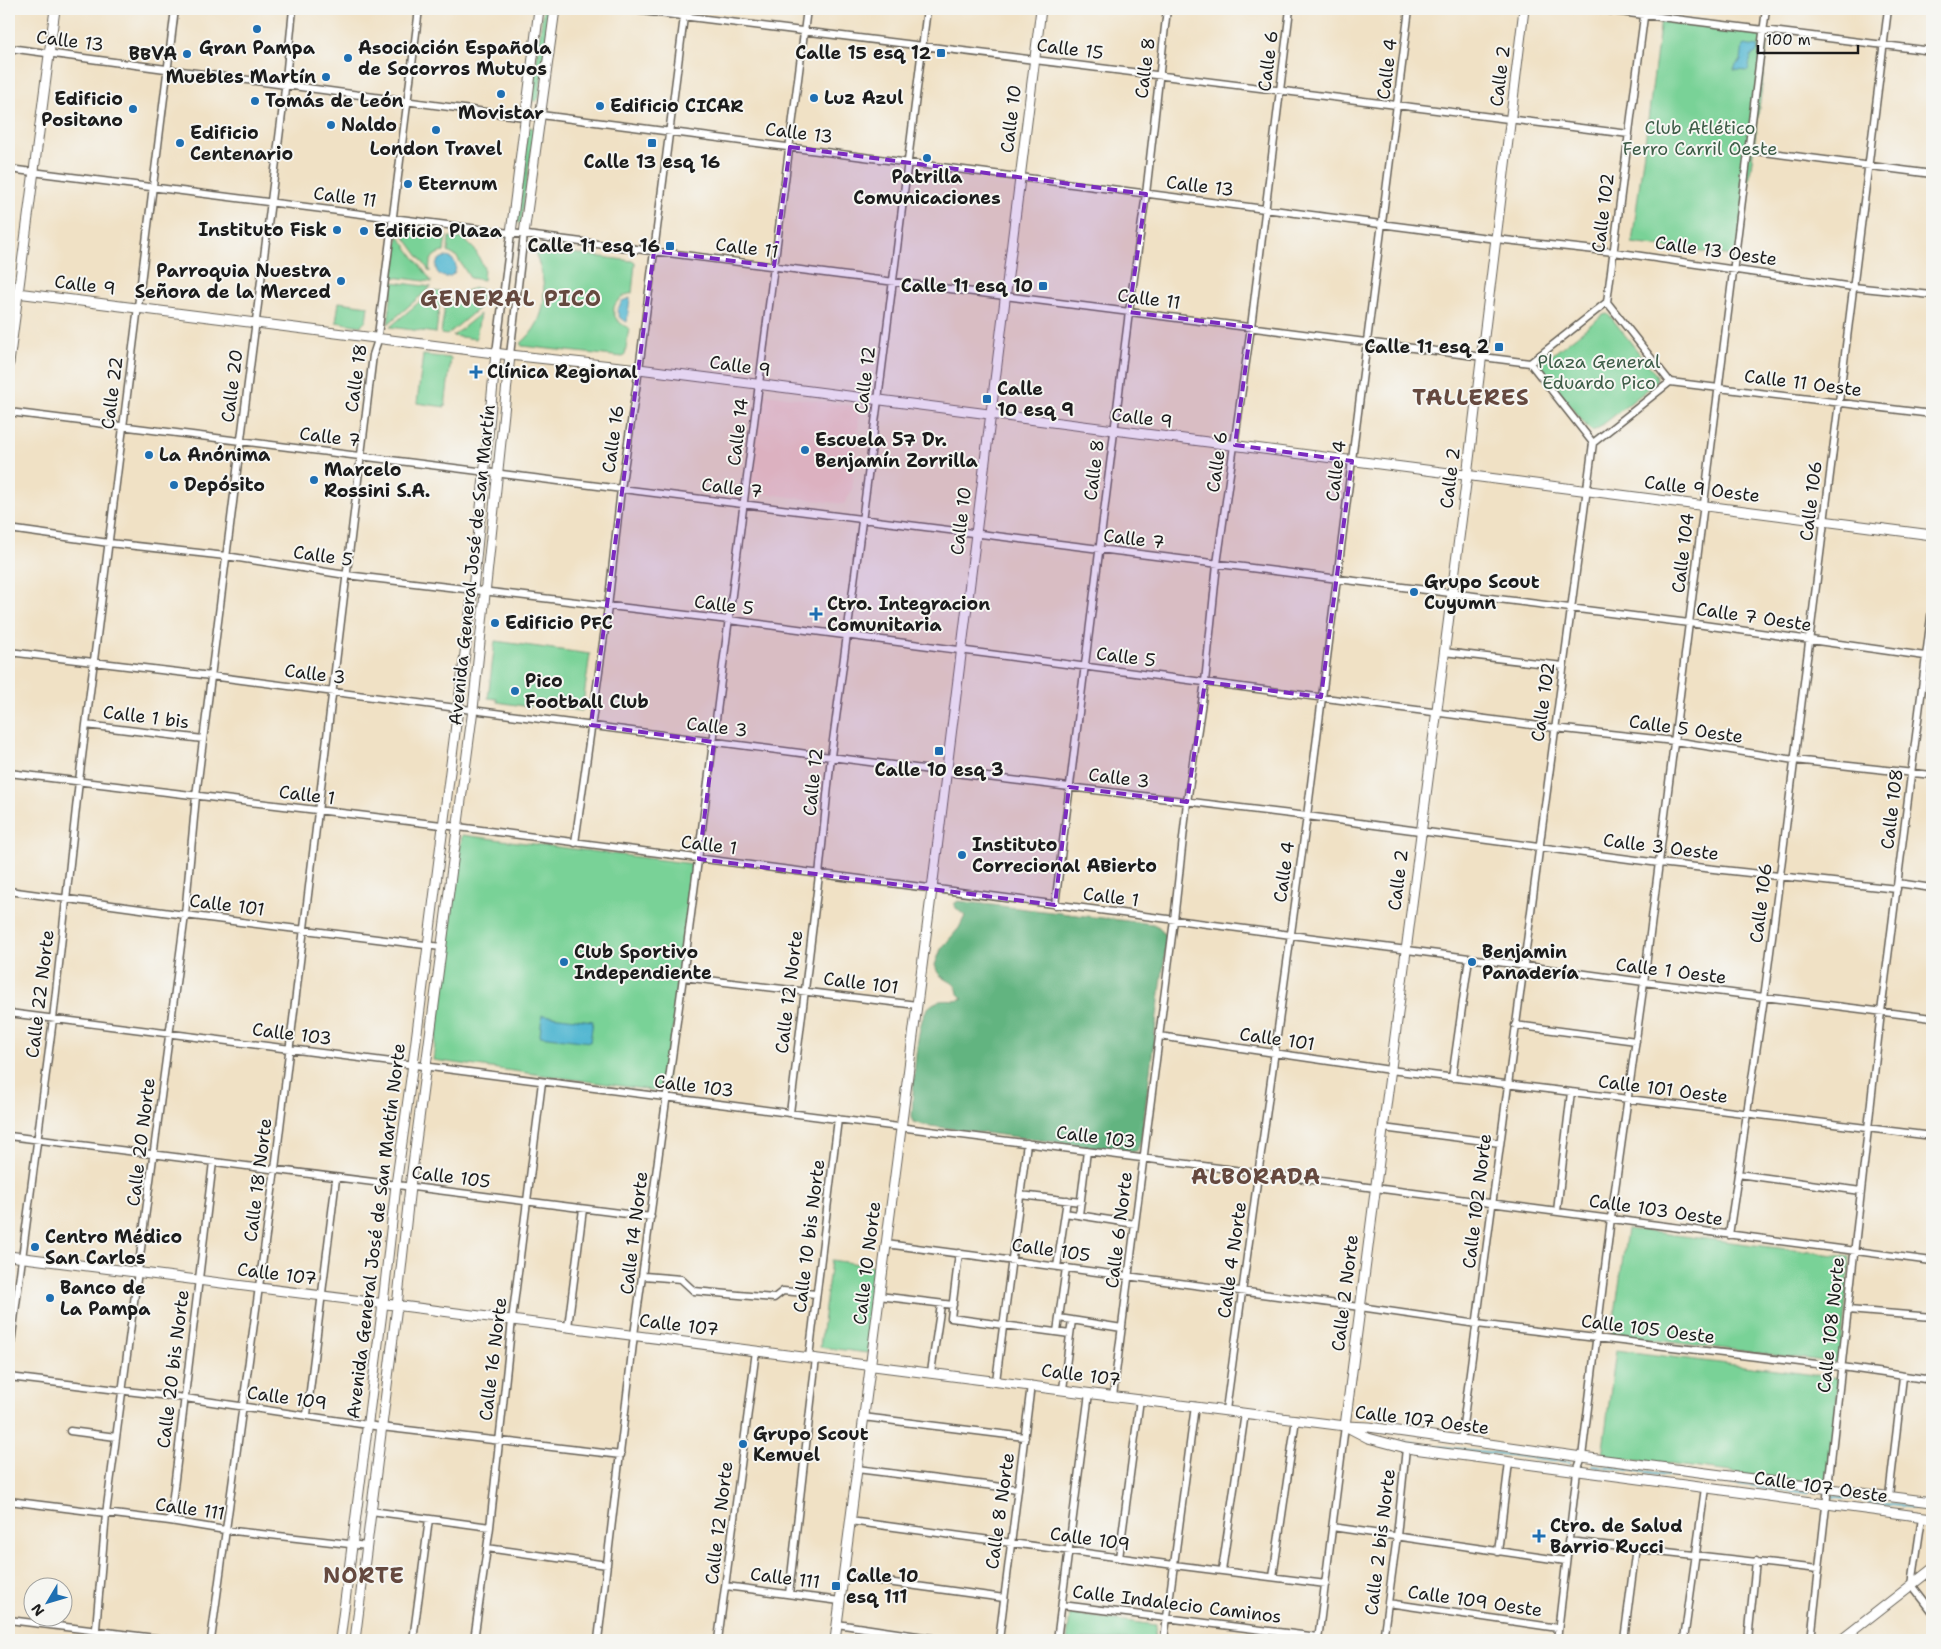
<svg xmlns="http://www.w3.org/2000/svg" width="1941" height="1649" viewBox="0 0 1941 1649" font-family="'Shantell Sans',sans-serif">
<style>
.built{fill:#f4d3c1}
.green{fill:#79d297;stroke:#4a775a}
.forest{fill:#62b480;stroke:#3f684e}
.water{fill:#53b7d2;stroke:#386a77}
.lines{fill:none;stroke-linecap:round;stroke-linejoin:round}
.stream{stroke:#53b7d2;stroke-width:2}
.street-casing{stroke:#666157;stroke-width:9}
.secondary-casing{stroke:#666157;stroke-width:11}
.street{stroke:#fff;stroke-width:6}
.secondary{stroke:#fff;stroke-width:9}
.marked{fill:#7b2cbf;fill-opacity:0.2;stroke:#7b2cbf;stroke-width:4;stroke-dasharray:10 6;stroke-linejoin:round}
.poi-dot{fill:#1f6fb2;stroke:#f6f6f2;stroke-width:2}
.labels{text-anchor:middle;stroke-width:4;stroke-linejoin:round;paint-order:stroke}
.street-label{font-size:18px;fill:#1c1c1c;stroke:#f6f6f2}
.poi-label{font-size:18px;font-weight:bold;fill:#1c1c1c;stroke:#f6f6f2;text-anchor:start}
.park-label{font-size:18px;fill:#3d5c47;stroke:#f6f6f2}
.district-label{font-size:22px;font-weight:bold;letter-spacing:1px;fill:#65493f;stroke:#f6f6f2}
</style>
<rect width="100%" height="100%" fill="#f6f6f2"/>
<filter id="ink" filterUnits="userSpaceOnUse"><feTurbulence type="fractalNoise" baseFrequency=".02" numOctaves="2"/><feDisplacementMap in="SourceGraphic" scale="10" xChannelSelector="R" yChannelSelector="G"/><feConvolveMatrix kernelMatrix="1 2 1 2 8 2 1 2 1" color-interpolation-filters="sRGB"/></filter>
<filter id="wash" filterUnits="userSpaceOnUse"><feTurbulence type="fractalNoise" baseFrequency=".0096" numOctaves="4" result="noise"/><feDisplacementMap in="SourceGraphic" scale="20" xChannelSelector="R" yChannelSelector="G"/><feGaussianBlur stdDeviation="1.12" result="paint"/><feColorMatrix in="noise" values="0 0 0 0 0 0 0 0 0 0 0 0 0 0 0 0 0 1.4 0 .05"/><feComposite in="paint" operator="in"/></filter>
<g filter="url(#wash)">
<rect width="100%" height="100%" fill="#f0e1c5"/>
<path class="built" d="M765,394L855,406L860,412L852,490L844,504L753,492L750,487L760,396Z"/>
<path class="green" d="M543,9H550V11L539,98L535,102L532,99Z
M1661,19L1769,34L1739,257L1632,243Z
M530,127L533,128L534,132L521,223H519L517,222L527,129Z
M403,230L446,236L444,252C433,253 428,261 430,272L401,232Z
M398,235L432,282L393,277Z
M449,237L464,239L475,250L484,268L483,280L470,278L457,257L448,252Z
M533,248L632,261L635,263L632,293C610,299 606,318 629,328L625,355L623,357L522,346L520,344C551,319 548,282 533,248Z
M393,282L431,287L388,324Z
M475,288L482,289L480,307L447,335L441,334L445,305L466,291Z
M432,291L441,292L436,333L390,327Z
M339,302L368,306L366,321L361,326L336,322Z
M480,314L476,339L453,336Z
M1607,314L1610,316L1657,376L1656,383L1597,429L1592,431L1588,428L1542,370L1541,366L1544,361L1603,315Z
M423,355L451,358L445,407L417,403Z
M495,641L590,654L582,711L531,704L530,707L497,702V699L488,698Z
M462,835L694,864L665,1092L433,1060Z
M1627,1229L1850,1257L1840,1363L1612,1335Z
M831,1260L880,1267L868,1353L820,1347Z
M1616,1350L1839,1378L1829,1484L1602,1456Z
M1070,1614L1156,1625L1154,1640H1067Z"/>
<path class="forest" d="M958,901L1153,924L1159,927L1167,938L1141,1141L1137,1151L1133,1152L923,1125L913,1122L912,1118C913,1097 915,1021 928,1008C941,995 951,1004 963,999L958,994C957,980 945,982 938,973C937,971 936,968 935,965L941,949L959,928L965,916L956,908L954,904Z"/>
<path class="water" d="M1743,45L1758,47L1757,52L1751,56L1748,71L1734,70L1736,65L1741,61Z
M436 267a10 10 0 1 1 20 0a10 10 0 1 1-20 0Z
M630,298L627,322L620,318L617,311L622,301Z
M542,1015L593,1021L590,1042L540,1036Z"/>
<g class="lines">
<path class="stream" d="M1401,1442L1570,1462
M1592,1465L1809,1493
M1831,1497L1932,1510"/>
</g>
</g>
<g filter="url(#ink)">
<g class="lines">
<defs>
<path id="street" d="M626,9L1629,134
M1596,9L1932,51
M9,48L524,117L541,115L1496,239L1614,252L1853,287L1932,295
M1748,150L1932,174
M9,169L1530,363L1593,443
M1607,302L1645,9
M1607,302L1670,382
M496,353L511,233
M510,355L524,234
M1530,363L1607,302
M9,412L1689,623L1932,657
M1593,443L1670,382L1932,414
M9,529L109,543L226,556L346,575L729,620L1555,728L1674,741L1794,760L1932,775
M9,652L211,676L946,772L1307,816L1659,863L1897,889
M1444,652L1563,666
M86,725L203,739
M9,773L458,827L1469,958L1644,982L1932,1018
M575,843L608,607L621,489L639,369L685,9
M1898,883L1932,888
M9,891L185,915L441,947
M1055,905L1129,312L1146,194L1167,9
M683,977L917,1005
M9,1013L1375,1188L1932,1261
M1515,1025L1636,1041
M1159,1036L1390,1070L1932,1136
M1452,1078L1469,958
M790,1113L819,875L831,756L878,400L927,9
M1383,1128L1500,1143
M9,1136L651,1217
M1738,1174L1861,1191
M1020,1195L1081,1202
M1557,1211L1571,1092
M1065,1213L1135,1224
M1079,1215L1087,1151
M1729,1235L1764,998L1780,875L1888,9
M886,1244L1360,1307L1477,1324L1842,1367L1932,1380
M959,1253L951,1318L1070,1334
M1057,1267L1067,1200
M644,1276L681,1279L694,1291L774,1298L783,1291L816,1294
M879,1296L953,1305
M1848,1310L1932,1317
M1059,1318L1122,1328
M568,1327L583,1209
M1057,1332L1066,1268
M809,1357L838,1119
M9,1359L53,1019L79,781L175,9
M931,1372L941,1305
M9,1377L185,1398L381,1427L621,1455
M996,1381L1027,1143
M1063,1389L1072,1320
M1113,1396L1174,920L1187,802L1205,682L1217,564L1251,327L1290,9
M1226,1410L1307,816L1409,9
M307,1415L336,1179
M863,1417L1025,1437
M70,1431L116,1437
M1461,1440L1593,443
M857,1469L1018,1489
M1889,1496L1903,1377
M9,1501L170,1521L225,1530L367,1546
M371,1511L490,1527
M1922,1517L1912,1585L1932,1611
M170,1521L213,1162
M850,1521L1174,1565L1326,1584
M1332,1527L1566,1561
M1568,1541L1819,1569
M487,1548L607,1565
M1498,1552L1509,1462
M1119,1558L1140,1399
M1222,1571L1245,1413
M843,1576L1004,1598
M1273,1577L1296,1419
M726,1586L840,1601
M789,1594L816,1358
M1388,1603L1558,1628
M1062,1605L1318,1637
M9,1620L171,1640
M837,1624L944,1640
M95,1640L106,1514L185,915L196,796L284,98L293,9
M211,1640L275,1169L373,355L377,343L419,9
M413,1640L429,1519
M474,1640L490,1527L512,1320L542,1082
M598,1640L634,1335L683,977L807,9
M718,1640L756,1351
M999,1640L1031,1385
M1057,1640L1089,1393
M1164,1640L1195,1406
M1318,1640L1345,1426
M1383,1640L1397,1536L1406,1448
M1557,1640L1577,1471L1582,1457L1611,1218L1644,982L1766,9
M1624,1640L1636,1547
M1684,1640L1705,1488
M1748,1640L1756,1561
M1811,1640L1881,1012L1932,609"/>
<path id="secondary" d="M511,233L539,9
M524,234L555,9
M9,292L510,355L639,369L1932,535
M9,363L55,9
M9,1256L1345,1426L1369,1427L1582,1457L1932,1502
M1345,1426L1467,476L1524,9
M1347,1427L1368,1438L1406,1448L1932,1518
M340,1640L382,1312L396,1185L413,1064L473,590L496,353
M355,1640L397,1306L410,1187L473,709L510,355
M835,1640L932,889L1041,9
M1841,1640L1932,1569"/>
</defs>
<use href="#street" class="street-casing"/>
<use href="#secondary" class="secondary-casing"/>
<use href="#street" class="street"/>
<use href="#secondary" class="secondary"/>
</g>
</g>
<path class="marked" d="M790,147L1146,194L1129,312L1251,327L1235,445L1352,461L1321,697L1205,682L1187,802L1069,787L1055,905L699,859L714,742L591,725L654,251L774,266Z"/>
<g class="poi-dot">
<circle cx="257" cy="29" r="5"/>
<rect x="936" y="48" width="10" height="10" rx="2.5"/>
<circle cx="187" cy="54" r="5"/>
<circle cx="348" cy="58" r="5"/>
<circle cx="326" cy="77" r="5"/>
<circle cx="501" cy="94" r="5"/>
<circle cx="814" cy="98" r="5"/>
<circle cx="255" cy="101" r="5"/>
<circle cx="600" cy="106" r="5"/>
<circle cx="133" cy="109" r="5"/>
<circle cx="331" cy="125" r="5"/>
<circle cx="436" cy="130" r="5"/>
<circle cx="180" cy="143" r="5"/>
<rect x="647" y="138" width="10" height="10" rx="2.5"/>
<circle cx="927" cy="158" r="5"/>
<circle cx="408" cy="184" r="5"/>
<circle cx="337" cy="230" r="5"/>
<circle cx="364" cy="231" r="5"/>
<rect x="665" y="241" width="10" height="10" rx="2.5"/>
<circle cx="341" cy="281" r="5"/>
<rect x="1038" y="281" width="10" height="10" rx="2.5"/>
<rect x="1494" y="342" width="10" height="10" rx="2.5"/>
<path d="M473.5 364.5h5v5h5v5h-5v5h-5v-5h-5v-5h5z"/>
<rect x="982" y="394" width="10" height="10" rx="2.5"/>
<circle cx="805" cy="450" r="5"/>
<circle cx="149" cy="455" r="5"/>
<circle cx="314" cy="480" r="5"/>
<circle cx="174" cy="485" r="5"/>
<circle cx="1414" cy="592" r="5"/>
<path d="M813.5 606.5h5v5h5v5h-5v5h-5v-5h-5v-5h5z"/>
<circle cx="495" cy="623" r="5"/>
<circle cx="515" cy="691" r="5"/>
<rect x="934" y="746" width="10" height="10" rx="2.5"/>
<circle cx="962" cy="855" r="5"/>
<circle cx="564" cy="962" r="5"/>
<circle cx="1472" cy="962" r="5"/>
<circle cx="35" cy="1247" r="5"/>
<circle cx="50" cy="1298" r="5"/>
<circle cx="743" cy="1444" r="5"/>
<path d="M1536.5 1528.5h5v5h5v5h-5v5h-5v-5h-5v-5h5z"/>
<rect x="831" y="1581" width="10" height="10" rx="2.5"/>
</g>
<g class="labels">
<g class="street-label">
<text transform="translate(70 41) rotate(7)" y="6">Calle 13</text>
<text transform="translate(1070 49) rotate(7)" y="6">Calle 15</text>
<text transform="translate(1268 61) rotate(-83)" y="6">Calle 6</text>
<text transform="translate(1145 68) rotate(-83)" y="6">Calle 8</text>
<text transform="translate(1387 69) rotate(-83)" y="6">Calle 4</text>
<text transform="translate(1500 76) rotate(-83)" y="6">Calle 2</text>
<text transform="translate(1011 119) rotate(-83)" y="6">Calle 10</text>
<text transform="translate(799 133) rotate(7)" y="6">Calle 13</text>
<text transform="translate(1200 186) rotate(7)" y="6">Calle 13</text>
<text transform="translate(345 197) rotate(7)" y="6">Calle 11</text>
<text transform="translate(1603 213) rotate(-83)" y="6">Calle 102</text>
<text transform="translate(747 248) rotate(7)" y="6">Calle 11</text>
<text transform="translate(1716 251) rotate(8)" y="6">Calle 13 Oeste</text>
<text transform="translate(85 285) rotate(7)" y="6">Calle 9</text>
<text transform="translate(1149 299) rotate(7)" y="6">Calle 11</text>
<text transform="translate(740 366) rotate(8)" y="6">Calle 9</text>
<text transform="translate(356 378) rotate(-82)" y="6">Calle 18</text>
<text transform="translate(865 380) rotate(-83)" y="6">Calle 12</text>
<text transform="translate(1803 383) rotate(7)" y="6">Calle 11 Oeste</text>
<text transform="translate(232 386) rotate(-83)" y="6">Calle 20</text>
<text transform="translate(112 393) rotate(-83)" y="6">Calle 22</text>
<text transform="translate(1142 418) rotate(7)" y="6">Calle 9</text>
<text transform="translate(738 432) rotate(-83)" y="6">Calle 14</text>
<text transform="translate(330 437) rotate(7)" y="6">Calle 7</text>
<text transform="translate(613 439) rotate(-82)" y="6">Calle 16</text>
<text transform="translate(1217 462) rotate(-82)" y="6">Calle 6</text>
<text transform="translate(1094 470) rotate(-83)" y="6">Calle 8</text>
<text transform="translate(1336 471) rotate(-83)" y="6">Calle 4</text>
<text transform="translate(1450 478) rotate(-83)" y="6">Calle 2</text>
<text transform="translate(732 488) rotate(7)" y="6">Calle 7</text>
<text transform="translate(1702 489) rotate(7)" y="6">Calle 9 Oeste</text>
<text transform="translate(1811 501) rotate(-83)" y="6">Calle 106</text>
<text transform="translate(961 521) rotate(-83)" y="6">Calle 10</text>
<text transform="translate(1134 539) rotate(7)" y="6">Calle 7</text>
<text transform="translate(1683 553) rotate(-83)" y="6">Calle 104</text>
<text transform="translate(323 556) rotate(8)" y="6">Calle 5</text>
<text transform="translate(472 565) rotate(-84)" y="6">Avenida General José de San Martín</text>
<text transform="translate(724 605) rotate(7)" y="6">Calle 5</text>
<text transform="translate(1754 617) rotate(8)" y="6">Calle 7 Oeste</text>
<text transform="translate(1126 657) rotate(7)" y="6">Calle 5</text>
<text transform="translate(315 674) rotate(7)" y="6">Calle 3</text>
<text transform="translate(1543 702) rotate(-82)" y="6">Calle 102</text>
<text transform="translate(146 717) rotate(7)" y="6">Calle 1 bis</text>
<text transform="translate(717 727) rotate(7)" y="6">Calle 3</text>
<text transform="translate(1686 729) rotate(8)" y="6">Calle 5 Oeste</text>
<text transform="translate(1119 778) rotate(7)" y="6">Calle 3</text>
<text transform="translate(813 782) rotate(-84)" y="6">Calle 12</text>
<text transform="translate(307 795) rotate(7)" y="6">Calle 1</text>
<text transform="translate(1892 809) rotate(-83)" y="6">Calle 108</text>
<text transform="translate(709 845) rotate(7)" y="6">Calle 1</text>
<text transform="translate(1661 847) rotate(7)" y="6">Calle 3 Oeste</text>
<text transform="translate(1284 872) rotate(-82)" y="6">Calle 4</text>
<text transform="translate(1398 880) rotate(-83)" y="6">Calle 2</text>
<text transform="translate(1111 897) rotate(7)" y="6">Calle 1</text>
<text transform="translate(1761 903) rotate(-83)" y="6">Calle 106</text>
<text transform="translate(227 905) rotate(7)" y="6">Calle 101</text>
<text transform="translate(1671 971) rotate(7)" y="6">Calle 1 Oeste</text>
<text transform="translate(861 983) rotate(7)" y="6">Calle 101</text>
<text transform="translate(789 992) rotate(-83)" y="6">Calle 12 Norte</text>
<text transform="translate(40 994) rotate(-83)" y="6">Calle 22 Norte</text>
<text transform="translate(292 1034) rotate(7)" y="6">Calle 103</text>
<text transform="translate(1277 1039) rotate(8)" y="6">Calle 101</text>
<text transform="translate(694 1086) rotate(7)" y="6">Calle 103</text>
<text transform="translate(1663 1089) rotate(7)" y="6">Calle 101 Oeste</text>
<text transform="translate(1096 1137) rotate(7)" y="6">Calle 103</text>
<text transform="translate(141 1142) rotate(-83)" y="6">Calle 20 Norte</text>
<text transform="translate(451 1177) rotate(7)" y="6">Calle 105</text>
<text transform="translate(258 1180) rotate(-83)" y="6">Calle 18 Norte</text>
<text transform="translate(1477 1201) rotate(-83)" y="6">Calle 102 Norte</text>
<text transform="translate(1656 1210) rotate(8)" y="6">Calle 103 Oeste</text>
<text transform="translate(1119 1230) rotate(-83)" y="6">Calle 6 Norte</text>
<text transform="translate(376 1231) rotate(-83)" y="6">Avenida General José de San Martín Norte</text>
<text transform="translate(634 1233) rotate(-83)" y="6">Calle 14 Norte</text>
<text transform="translate(809 1236) rotate(-83)" y="6">Calle 10 bis Norte</text>
<text transform="translate(1051 1250) rotate(8)" y="6">Calle 105</text>
<text transform="translate(1232 1260) rotate(-82)" y="6">Calle 4 Norte</text>
<text transform="translate(867 1263) rotate(-83)" y="6">Calle 10 Norte</text>
<text transform="translate(277 1274) rotate(7)" y="6">Calle 107</text>
<text transform="translate(1345 1293) rotate(-83)" y="6">Calle 2 Norte</text>
<text transform="translate(679 1325) rotate(7)" y="6">Calle 107</text>
<text transform="translate(1831 1325) rotate(-84)" y="6">Calle 108 Norte</text>
<text transform="translate(1648 1329) rotate(7)" y="6">Calle 105 Oeste</text>
<text transform="translate(493 1359) rotate(-83)" y="6">Calle 16 Norte</text>
<text transform="translate(173 1369) rotate(-83)" y="6">Calle 20 bis Norte</text>
<text transform="translate(1081 1375) rotate(7)" y="6">Calle 107</text>
<text transform="translate(287 1398) rotate(8)" y="6">Calle 109</text>
<text transform="translate(1422 1420) rotate(7)" y="6">Calle 107 Oeste</text>
<text transform="translate(1821 1487) rotate(8)" y="6">Calle 107 Oeste</text>
<text transform="translate(190 1509) rotate(8)" y="6">Calle 111</text>
<text transform="translate(1000 1511) rotate(-82)" y="6">Calle 8 Norte</text>
<text transform="translate(719 1523) rotate(-83)" y="6">Calle 12 Norte</text>
<text transform="translate(1090 1539) rotate(8)" y="6">Calle 109</text>
<text transform="translate(1380 1542) rotate(-83)" y="6">Calle 2 bis Norte</text>
<text transform="translate(785 1578) rotate(7)" y="6">Calle 111</text>
<text transform="translate(1475 1601) rotate(8)" y="6">Calle 109 Oeste</text>
<text transform="translate(1177 1604) rotate(7)" y="6">Calle Indalecio Caminos</text>
</g>
<g class="poi-label">
<text x="257" y="54" text-anchor="middle">Gran Pampa</text>
<text x="358" y="54">Asociación Española<tspan x="358" dy="21">de Socorros Mutuos</tspan></text>
<text x="931" y="59" text-anchor="end">Calle 15 esq 12</text>
<text x="177" y="60" text-anchor="end">BBVA</text>
<text x="316" y="83" text-anchor="end">Muebles Martín</text>
<text x="824" y="104">Luz Azul</text>
<text x="123" y="105" text-anchor="end">Edificio<tspan x="123" dy="21">Positano</tspan></text>
<text x="265" y="107">Tomás de León</text>
<text x="610" y="112">Edificio CICAR</text>
<text x="501" y="119" text-anchor="middle">Movistar</text>
<text x="341" y="131">Naldo</text>
<text x="190" y="139">Edificio<tspan x="190" dy="21">Centenario</tspan></text>
<text x="436" y="155" text-anchor="middle">London Travel</text>
<text x="652" y="168" text-anchor="middle">Calle 13 esq 16</text>
<text x="927" y="183" text-anchor="middle">Patrilla<tspan x="927" dy="21">Comunicaciones</tspan></text>
<text x="418" y="190">Eternum</text>
<text x="327" y="236" text-anchor="end">Instituto Fisk</text>
<text x="374" y="237">Edificio Plaza</text>
<text x="660" y="252" text-anchor="end">Calle 11 esq 16</text>
<text x="331" y="277" text-anchor="end">Parroquia Nuestra<tspan x="331" dy="21">Señora de la Merced</tspan></text>
<text x="1033" y="292" text-anchor="end">Calle 11 esq 10</text>
<text x="1489" y="353" text-anchor="end">Calle 11 esq 2</text>
<text x="487" y="378">Clínica Regional</text>
<text x="997" y="395">Calle<tspan x="997" dy="21">10 esq 9</tspan></text>
<text x="815" y="446">Escuela 57 Dr.<tspan x="815" dy="21">Benjamín Zorrilla</tspan></text>
<text x="159" y="461">La Anónima</text>
<text x="324" y="476">Marcelo<tspan x="324" dy="21">Rossini S.A.</tspan></text>
<text x="184" y="491">Depósito</text>
<text x="1424" y="588">Grupo Scout<tspan x="1424" dy="21">Cuyumn</tspan></text>
<text x="827" y="610">Ctro. Integracion<tspan x="827" dy="21">Comunitaria</tspan></text>
<text x="505" y="629">Edificio PFC</text>
<text x="525" y="687">Pico<tspan x="525" dy="21">Football Club</tspan></text>
<text x="939" y="776" text-anchor="middle">Calle 10 esq 3</text>
<text x="972" y="851">Instituto<tspan x="972" dy="21">Correcional ABierto</tspan></text>
<text x="574" y="958">Club Sportivo<tspan x="574" dy="21">Independiente</tspan></text>
<text x="1482" y="958">Benjamin<tspan x="1482" dy="21">Panadería</tspan></text>
<text x="45" y="1243">Centro Médico<tspan x="45" dy="21">San Carlos</tspan></text>
<text x="60" y="1294">Banco de<tspan x="60" dy="21">La Pampa</tspan></text>
<text x="753" y="1440">Grupo Scout<tspan x="753" dy="21">Kemuel</tspan></text>
<text x="1550" y="1532">Ctro. de Salud<tspan x="1550" dy="21">Barrio Rucci</tspan></text>
<text x="846" y="1582">Calle 10<tspan x="846" dy="21">esq 111</tspan></text>
</g>
<g class="park-label">
<text x="1700" y="134">Club Atlético<tspan x="1700" dy="21">Ferro Carril Oeste</tspan></text>
<text x="1599" y="368">Plaza General<tspan x="1599" dy="21">Eduardo Pico</tspan></text>
</g>
<g class="district-label">
<text x="511" y="306">GENERAL PICO</text>
<text x="1471" y="405">TALLERES</text>
<text x="1256" y="1184">ALBORADA</text>
<text x="364" y="1583">NORTE</text>
</g>
</g>
<rect width="1941" height="1649" fill="none" stroke="#f6f6f2" stroke-width="30"/>
<g transform="translate(48 1602) rotate(232)"><circle r="24" fill="#f6f6f2" stroke="#9f9f9c"/>
<path d="M0-4L9 19L0 12L-9 19Z" fill="#1f6fb2"/>
<text y="-8" font-size="14" font-weight="bold" text-anchor="middle" fill="#1c1c1c">N</text>
</g>
<path d="M1758 45v8h100v-8" fill="none" stroke="#1c1c1c" stroke-width="2.5"/>
<text x="1766" y="45" font-size="15" fill="#1c1c1c" stroke="#f6f6f2" stroke-width="4" paint-order="stroke">100 m</text>
</svg>
